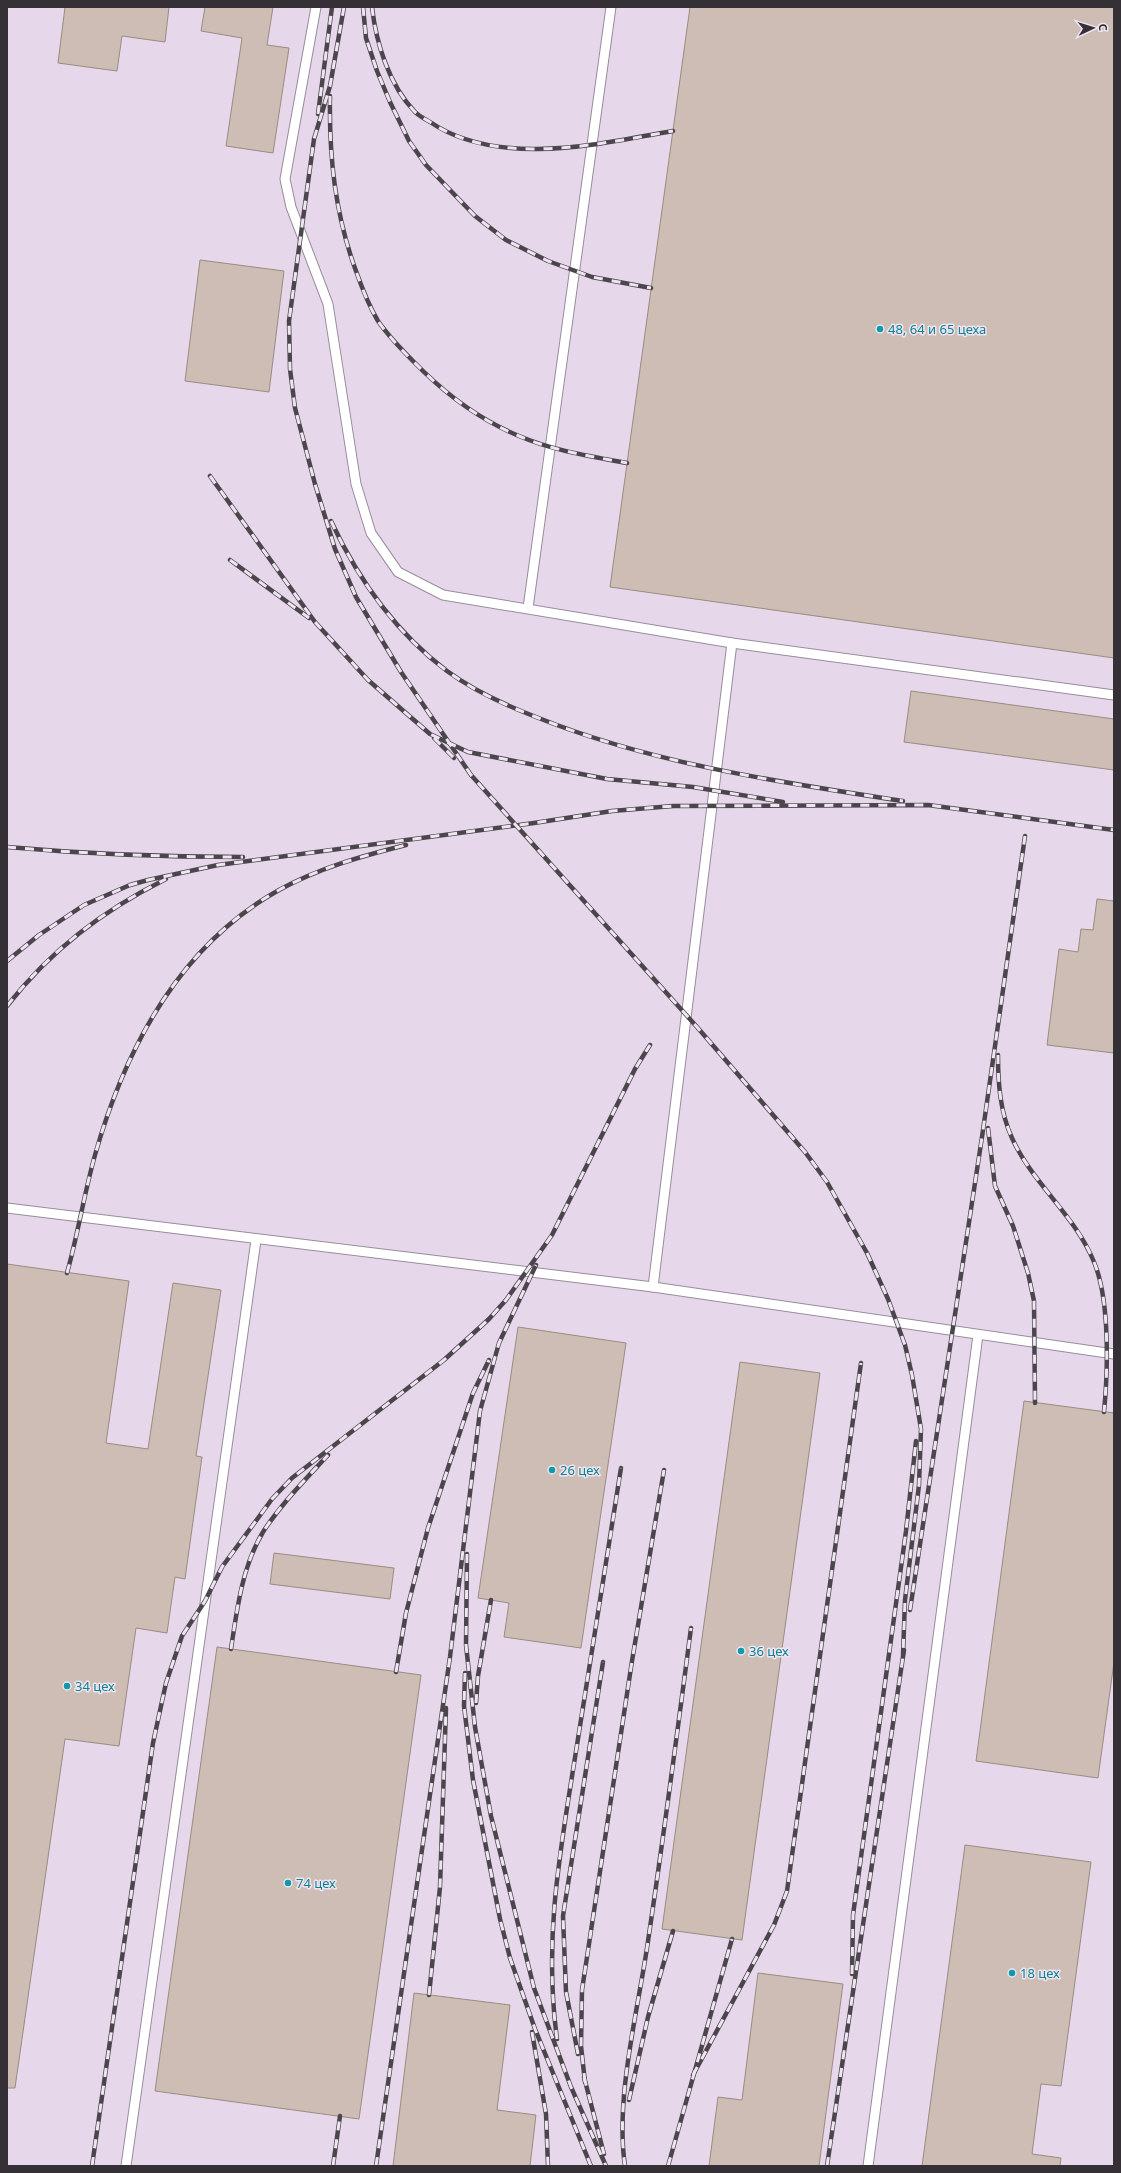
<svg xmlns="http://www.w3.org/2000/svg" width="1121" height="2173" viewBox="0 0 1121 2173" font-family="'Noto Sans',sans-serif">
  <rect width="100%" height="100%" fill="#efe4f2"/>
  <!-- built -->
  <rect fill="#e7d7eb" x="7" y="7" width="1107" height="2159"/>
  <!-- building -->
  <g fill="#cdbdb4" stroke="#9a8b82">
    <polygon points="65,7 169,7 165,42 122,36 117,71 58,63"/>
    <polygon points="205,7 273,7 267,45 289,48 273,153 226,146 242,38 201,31"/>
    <polygon points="690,7 1114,7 1114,658 610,587"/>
    <polygon points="200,260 284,271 269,392 185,381"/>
    <polygon points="911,691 1114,719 1114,770 904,742"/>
    <polygon points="1097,899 1114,901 1114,1053 1047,1045 1059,949 1078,952 1081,929 1093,930"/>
    <polygon points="7,1264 129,1281 106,1443 148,1449 173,1283 221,1290 196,1456 202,1457 185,1579 175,1577 167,1633 136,1628 119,1746 65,1739 15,2088 7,2088"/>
    <polygon points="518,1327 626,1343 581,1648 504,1637 509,1603 478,1598"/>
    <polygon points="740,1362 820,1373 742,1940 662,1929"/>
    <polygon points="1024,1401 1114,1413 1114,1662 1098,1778 976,1761"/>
    <polygon points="274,1553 394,1568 390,1599 270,1584"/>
    <polygon points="217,1647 421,1675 359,2119 155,2091"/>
    <polygon points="965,1845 1091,1862 1061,2086 1041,2084 1032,2154 1061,2158 1060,2166 922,2166"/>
    <polygon points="758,1973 843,1984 819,2166 709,2166 718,2097 742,2100"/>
    <polygon points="414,1993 510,2005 497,2110 536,2115 530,2166 393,2166"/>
  </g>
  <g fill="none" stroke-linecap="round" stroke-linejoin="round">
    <!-- service casing -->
    <g stroke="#978d9a" stroke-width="11">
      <g id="service">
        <polyline points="316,7 285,179 291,207 328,304 356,484 371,533 398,572 443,595 732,643 1114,695"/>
        <polyline points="528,608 611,7"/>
        <polyline points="7,1208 653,1287 1114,1354"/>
        <polyline points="653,1287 732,643"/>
        <polyline points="126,2166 256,1240"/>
        <polyline points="868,2166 978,1335"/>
      </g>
    </g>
    <!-- service -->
    <use href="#service" stroke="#fff" stroke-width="9"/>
    <!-- rail casing -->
    <g stroke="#4b464c" stroke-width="4.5">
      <g id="rail">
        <polyline points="344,7 330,86 314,139 289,321 290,369 295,408 315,484 335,549 356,597 401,672 471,775 697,1027 805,1152 827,1182 867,1253 888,1299 905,1345 912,1375 921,1429 919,1485 905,1600 903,1655"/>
        <polyline points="363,7 366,38 377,71 390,102 409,141 426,165 475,216 506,240 548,261 592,277 651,288"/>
        <path d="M 372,7 C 376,43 389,85 415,112 C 419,116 425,119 430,122 C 498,168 598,144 673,131"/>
        <path d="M 330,96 C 329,157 335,214 356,271 C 362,288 369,306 378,321 C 391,340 408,356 424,372 C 452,399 483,421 519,436 C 554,451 590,456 627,463"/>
        <polyline points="318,114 332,7"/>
        <polyline points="210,476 315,622 368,680 430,734 468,752 607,779 693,787 783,802"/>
        <path d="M 331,521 C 358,579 395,632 447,671 C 474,691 505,705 536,717 C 653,764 779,782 903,801"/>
        <polyline points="230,560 309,618"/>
        <polyline points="434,738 454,758"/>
        <path d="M 7,847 C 86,854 164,857 243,857"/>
        <polyline points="7,961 39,935 84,905 130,885 148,880 218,865 534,823 612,811 673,806 928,805 1114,830"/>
        <path d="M 7,1006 C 51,950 102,911 166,879"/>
        <path d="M 998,1055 C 998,1083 1000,1112 1012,1138 C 1032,1183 1075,1215 1094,1262 C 1110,1300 1108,1370 1104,1412"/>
        <polyline points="988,1128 995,1186 1013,1226 1028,1273 1034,1301 1035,1403"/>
        <path d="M 67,1273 C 78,1234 84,1194 95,1155 C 125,1049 179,946 279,890 C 319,868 362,856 406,845"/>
        <polyline points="467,1554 466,1645 475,1727 491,1816 534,1988 571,2087 606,2166"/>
        <polyline points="910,1610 982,1137 1025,836"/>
        <path d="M 231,1649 C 237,1609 242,1567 263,1532 C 281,1504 305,1480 328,1455"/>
        <polyline points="396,1672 406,1613 428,1528 473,1393 489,1360"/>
        <polyline points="465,1673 464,1706 473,1780 500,1919 510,1958 535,2029 591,2166"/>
        <polyline points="476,1703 478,1676 491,1600"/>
        <polyline points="852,1974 853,1915 906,1531 916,1441"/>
        <polyline points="429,1995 440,1887 446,1708"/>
        <polyline points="532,2032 546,2114 548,2166"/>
        <path d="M 557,2039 C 543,1936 561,1847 577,1745 C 591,1653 607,1560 621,1468"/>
        <polyline points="578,2054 566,1992 563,1916 603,1662"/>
        <polyline points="693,2075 774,1925 787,1891 861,1363"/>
        <polyline points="584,2077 604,2154"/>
        <polyline points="585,2082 581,2046 582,1990 632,1661 664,1470"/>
        <polyline points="629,2100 648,2017 673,1931"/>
        <polyline points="92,2166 153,1743 166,1683 182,1636 205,1601 222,1567 272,1499 292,1478 444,1360 489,1319 506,1300 552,1235 635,1069 650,1045"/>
        <polyline points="333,2166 340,2116"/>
        <polyline points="376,2166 450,1657 480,1411 499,1343 536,1265"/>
        <path d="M 625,2166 C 615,2100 637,2014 647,1948 C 663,1841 677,1735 691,1628"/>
        <polyline points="668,2166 732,1939"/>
        <polyline points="827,2166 904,1650"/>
      </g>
    </g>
    <!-- rail -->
    <use href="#rail" stroke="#efe4f2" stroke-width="3" stroke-dasharray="9" stroke-linecap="butt"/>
  </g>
  <!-- markers -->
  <g fill="#0f9aa8" stroke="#efe4f2" stroke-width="1.5">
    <circle cx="880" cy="329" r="4"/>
    <circle cx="552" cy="1470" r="4"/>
    <circle cx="741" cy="1651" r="4"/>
    <circle cx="67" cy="1686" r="4"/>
    <circle cx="288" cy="1883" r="4"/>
    <circle cx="1012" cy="1973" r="4"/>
  </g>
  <g text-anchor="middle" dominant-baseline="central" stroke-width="3" stroke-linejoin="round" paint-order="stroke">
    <!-- culture labels -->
    <g font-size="13" fill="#0d838f" stroke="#efe4f2" text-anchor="start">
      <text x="888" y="329">48, 64 и 65 цеха</text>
      <text x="560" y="1470">26 цех</text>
      <text x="749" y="1651">36 цех</text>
      <text x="75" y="1686">34 цех</text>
      <text x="296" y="1883">74 цех</text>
      <text x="1020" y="1973">18 цех</text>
    </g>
  </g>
  <!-- border -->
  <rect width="1121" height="2173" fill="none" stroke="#343035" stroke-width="16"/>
  <!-- north arrow -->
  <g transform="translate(1093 28) rotate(86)" stroke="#efe4f2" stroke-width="3" paint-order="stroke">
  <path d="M0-3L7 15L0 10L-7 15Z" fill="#343035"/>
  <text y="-6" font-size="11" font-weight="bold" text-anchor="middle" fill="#343035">С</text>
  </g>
</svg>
